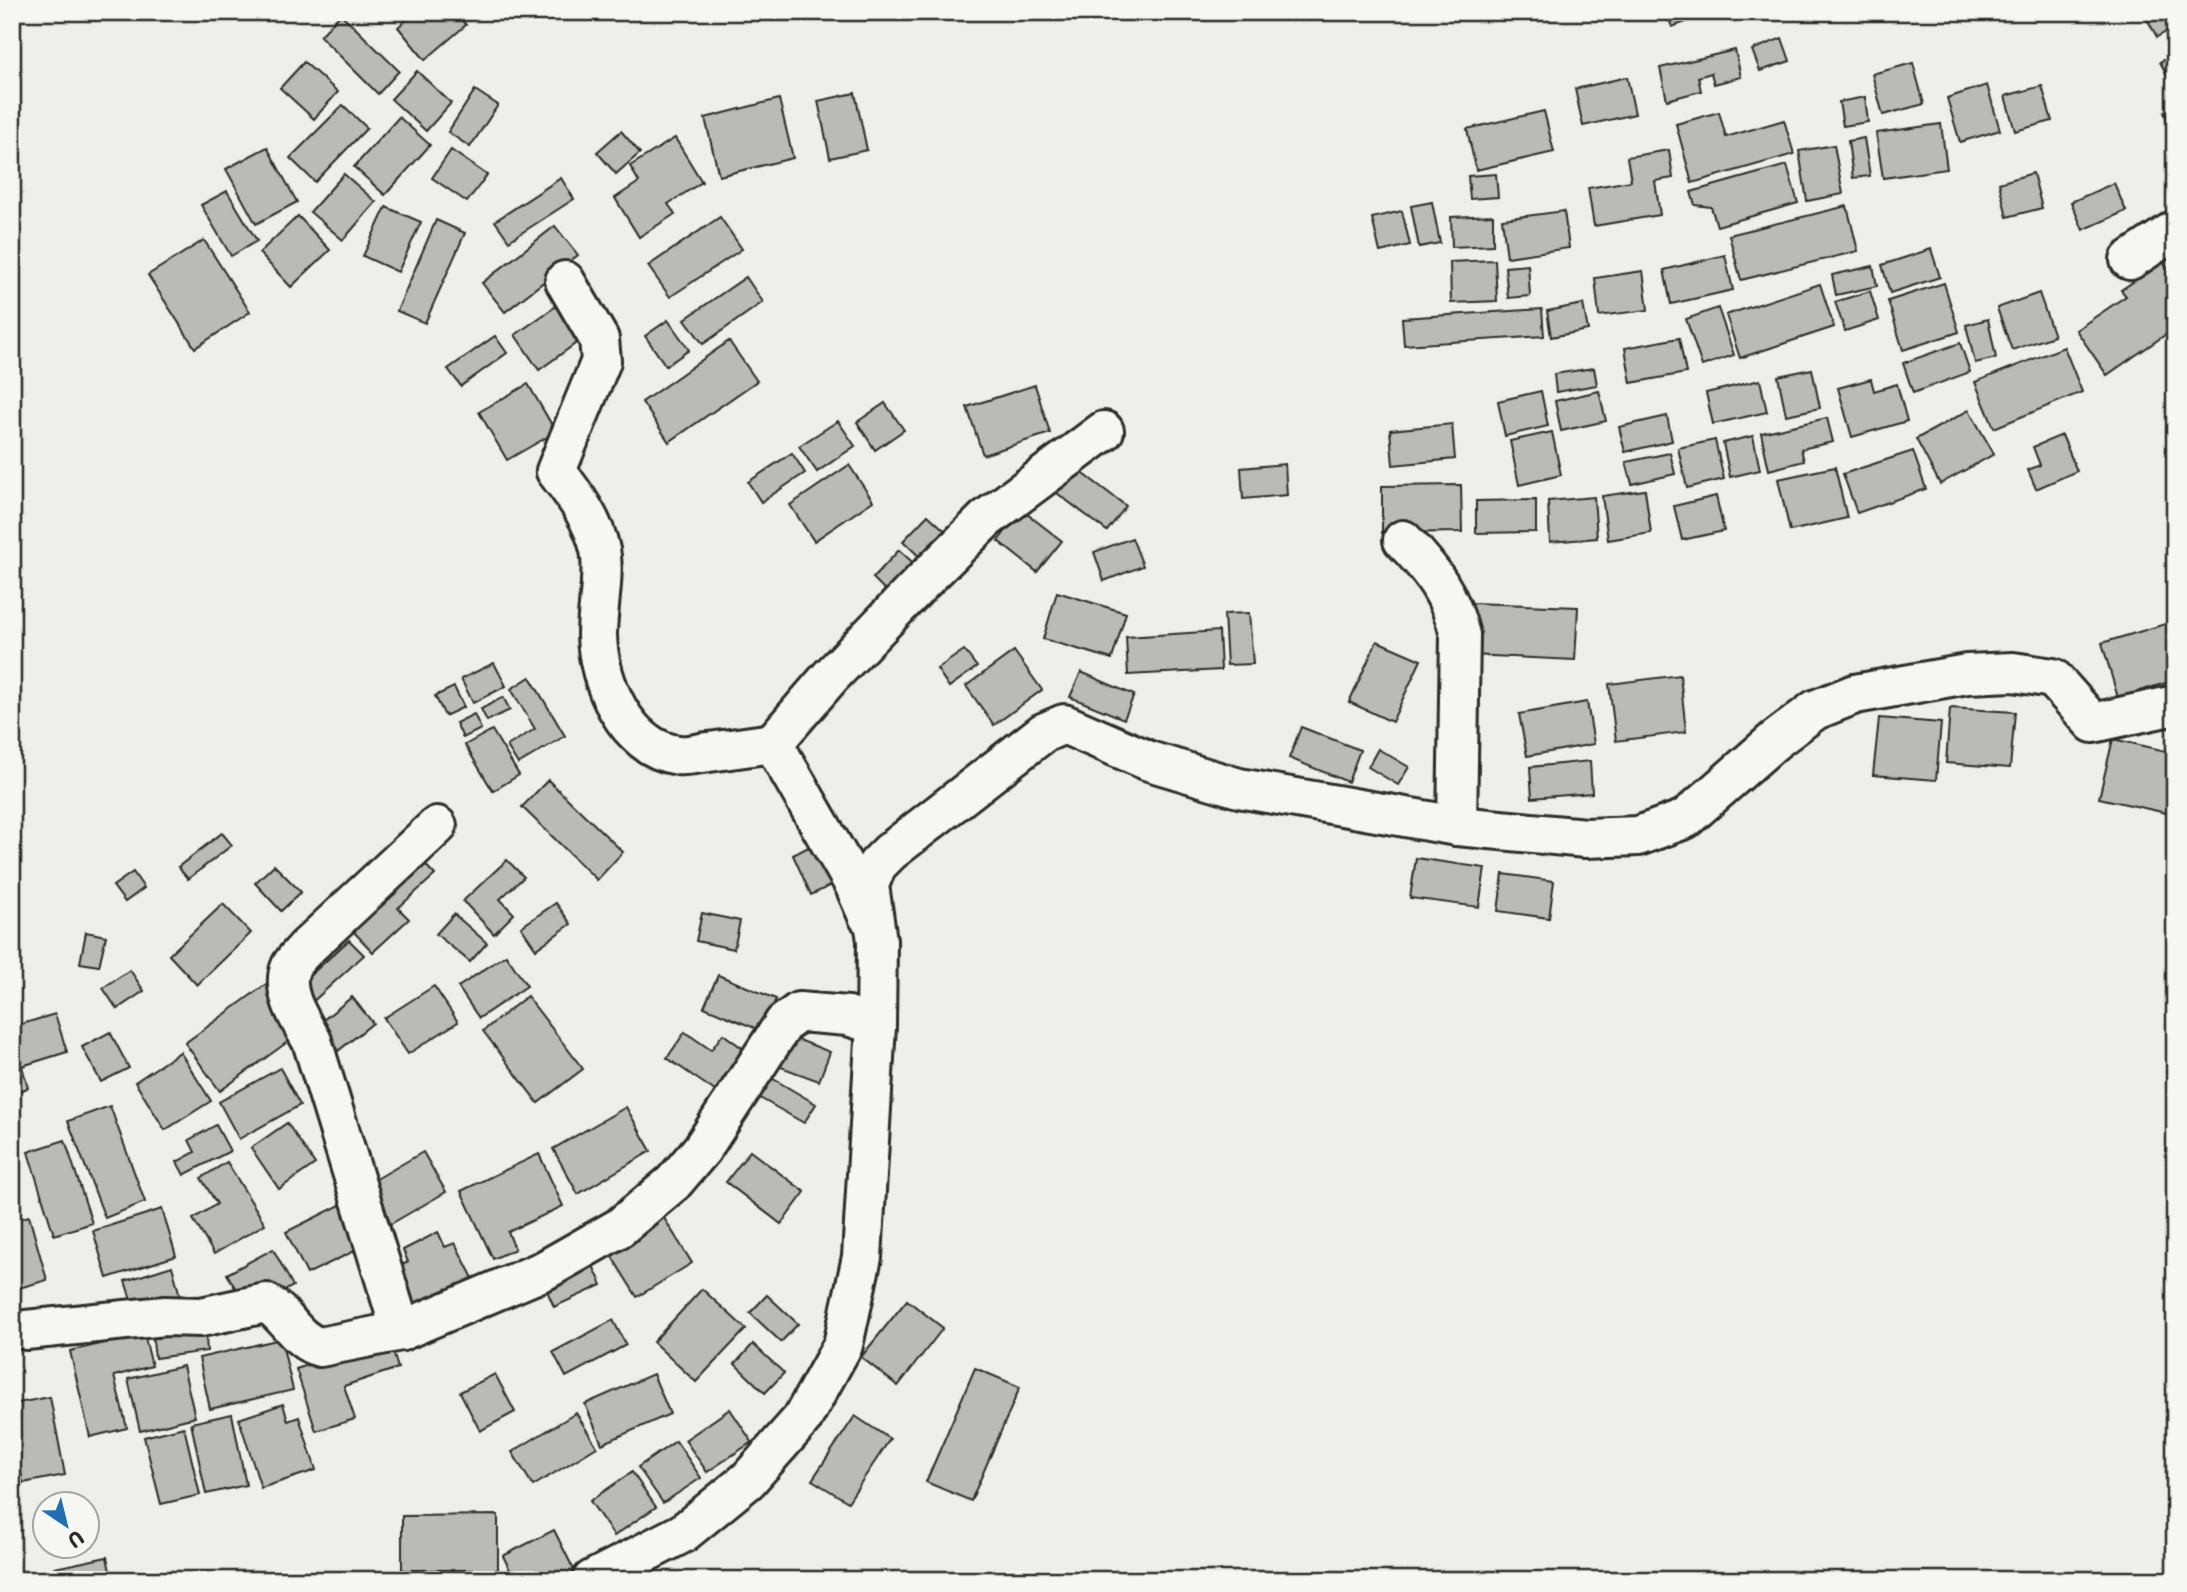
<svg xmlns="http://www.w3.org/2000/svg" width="2187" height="1592" viewBox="0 0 2187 1592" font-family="'Playpen Sans',sans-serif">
  <rect width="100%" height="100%" fill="#eeeeea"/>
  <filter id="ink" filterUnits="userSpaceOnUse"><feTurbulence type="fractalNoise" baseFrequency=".0143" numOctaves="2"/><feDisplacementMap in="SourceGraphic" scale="14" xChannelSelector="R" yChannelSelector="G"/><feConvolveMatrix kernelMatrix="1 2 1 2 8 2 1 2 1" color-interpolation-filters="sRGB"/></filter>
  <g filter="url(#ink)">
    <!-- building -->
    <g fill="#babab7" stroke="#2b2b2b" stroke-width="2">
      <polygon points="415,12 455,12 466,25 425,60 398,27"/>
      <polygon points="1666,12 1708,12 1708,14 1672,27"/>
      <polygon points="2143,12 2175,12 2175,27 2157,37"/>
      <polygon points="341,14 399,71 378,94 320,36"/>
      <polygon points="1782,38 1790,61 1760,71 1752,50"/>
      <polygon points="1735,50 1741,77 1714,84 1711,73 1698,77 1701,91 1667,100 1660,68"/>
      <polygon points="2175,54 2175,90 2160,62"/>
      <polygon points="304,62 338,92 314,119 280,88"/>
      <polygon points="1913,63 1924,104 1883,115 1872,74"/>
      <polygon points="417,71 451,103 426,131 391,99"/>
      <polygon points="1627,77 1635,114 1583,126 1575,89"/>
      <polygon points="1987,85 2000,130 1960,142 1947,98"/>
      <polygon points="2042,86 2052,121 2015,131 2005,96"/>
      <polygon points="475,90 498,105 470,147 448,132"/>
      <polygon points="855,93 867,150 830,158 818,101"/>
      <polygon points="1865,97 1868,122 1843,126 1839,102"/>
      <polygon points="779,99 793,158 719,176 705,118"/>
      <polygon points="343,105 367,128 315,182 290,158"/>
      <polygon points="2175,108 2175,138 2164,112"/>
      <polygon points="1544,111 1554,152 1476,170 1467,129"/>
      <polygon points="1719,112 1726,137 1784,120 1794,154 1692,183 1676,124"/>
      <polygon points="399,117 430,145 385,195 354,167"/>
      <polygon points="1941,124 1947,169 1883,178 1876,133"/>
      <polygon points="621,131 640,153 616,174 597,152"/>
      <polygon points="675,138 702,182 668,204 675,214 639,237 615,198 639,182 630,166"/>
      <polygon points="1864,138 1870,176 1853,178 1848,141"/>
      <polygon points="1834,145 1843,194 1807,201 1799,151"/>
      <polygon points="267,147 297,202 256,224 226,169"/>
      <polygon points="451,150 487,175 467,202 432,178"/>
      <polygon points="1669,150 1673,178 1655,181 1660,215 1594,226 1588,188 1631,181 1627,157"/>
      <polygon points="1787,165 1798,203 1717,226 1711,207 1695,205 1691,192"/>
      <polygon points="2033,173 2042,208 2007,217 1999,183"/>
      <polygon points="344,174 376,202 343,240 310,212"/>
      <polygon points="1496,174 1498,197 1470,199 1468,176"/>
      <polygon points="561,178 574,199 509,241 495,221"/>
      <polygon points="2114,183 2126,211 2083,230 2071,202"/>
      <polygon points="227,191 257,241 231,256 201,205"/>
      <polygon points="1432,202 1440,243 1419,247 1411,206"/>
      <polygon points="1847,206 1858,251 1741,280 1729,235"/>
      <polygon points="386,207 421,222 398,272 363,256"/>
      <polygon points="1402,211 1410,245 1380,252 1372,218"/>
      <polygon points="1564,211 1569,248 1507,257 1502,219"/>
      <polygon points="1493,215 1493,245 1452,247 1451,217"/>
      <polygon points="298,216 330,250 291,287 259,253"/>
      <polygon points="720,217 742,249 670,297 648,266"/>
      <polygon points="436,220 465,233 425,323 397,311"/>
      <polygon points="555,226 578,255 505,312 482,283"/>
      <polygon points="204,240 250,312 195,348 148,275"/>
      <polygon points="1931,249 1940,277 1890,293 1882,265"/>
      <polygon points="1725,255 1733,290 1671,304 1664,270"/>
      <polygon points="1495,260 1497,301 1451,303 1450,262"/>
      <polygon points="2163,262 2175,279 2175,328 2107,375 2076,330 2126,296 2121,290"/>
      <polygon points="1528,265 1530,296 1508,298 1505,267"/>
      <polygon points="1873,266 1877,286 1836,295 1832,275"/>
      <polygon points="1643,271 1648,310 1599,316 1595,278"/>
      <polygon points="746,277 763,302 703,344 685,319"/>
      <polygon points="1944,283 1959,332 1903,350 1888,301"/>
      <polygon points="1820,284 1834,327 1740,358 1726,315"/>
      <polygon points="1870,291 1879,320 1845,331 1835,302"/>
      <polygon points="2039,293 2054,336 2012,350 1997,308"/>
      <polygon points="562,302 586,336 539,370 515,335"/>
      <polygon points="1583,304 1588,330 1551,337 1547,311"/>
      <polygon points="1718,308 1734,355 1702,366 1686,319"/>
      <polygon points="1542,309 1544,336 1404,345 1402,318"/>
      <polygon points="1988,319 1996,358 1975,363 1966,325"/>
      <polygon points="668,320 689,350 666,366 645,336"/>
      <polygon points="495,336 507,353 461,386 448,369"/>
      <polygon points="1679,338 1686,373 1631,383 1625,348"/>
      <polygon points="729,341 757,381 669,442 642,402"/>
      <polygon points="1960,343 1970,372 1913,393 1903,363"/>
      <polygon points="2064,347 2082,392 1994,428 1975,382"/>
      <polygon points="1594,368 1597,385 1556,392 1554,374"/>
      <polygon points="1812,369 1820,408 1786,415 1778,376"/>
      <polygon points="1871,379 1874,391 1897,384 1907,421 1852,437 1838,388"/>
      <polygon points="1760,380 1767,412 1713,424 1706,393"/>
      <polygon points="528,384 556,432 507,460 479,412"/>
      <polygon points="1035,385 1050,433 983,455 967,407"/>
      <polygon points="1541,391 1548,426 1505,436 1498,401"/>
      <polygon points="1599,391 1606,421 1561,431 1555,401"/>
      <polygon points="885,403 904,430 875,450 857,422"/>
      <polygon points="1969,410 1994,454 1940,484 1916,439"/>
      <polygon points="1667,416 1672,441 1625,452 1619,427"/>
      <polygon points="1827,418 1833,442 1801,449 1804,461 1769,470 1761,433"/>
      <polygon points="838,421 855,446 817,472 799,446"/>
      <polygon points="1452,424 1455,459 1393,465 1390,430"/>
      <polygon points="1552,432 1561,475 1519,485 1510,441"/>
      <polygon points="2062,435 2077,471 2036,489 2028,470 2040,465 2033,447"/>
      <polygon points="1753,436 1760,470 1730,477 1723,443"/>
      <polygon points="1715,440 1724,479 1687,488 1678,448"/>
      <polygon points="1913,451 1926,489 1857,513 1843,474"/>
      <polygon points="792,453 805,473 761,502 748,482"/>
      <polygon points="1670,453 1675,474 1632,484 1626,462"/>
      <polygon points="1285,464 1287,495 1243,499 1241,468"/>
      <polygon points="849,465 873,501 814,541 790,505"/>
      <polygon points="1072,465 1126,506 1107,531 1053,490"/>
      <polygon points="1835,467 1847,518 1790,531 1778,479"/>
      <polygon points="1461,485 1462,532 1382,533 1382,486"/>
      <polygon points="1645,490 1651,533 1608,540 1602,496"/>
      <polygon points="1716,496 1724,531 1682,540 1674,506"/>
      <polygon points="1594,497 1597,538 1550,542 1548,501"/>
      <polygon points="1536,500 1536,532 1476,533 1476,501"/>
      <polygon points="1022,510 1062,541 1037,572 998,541"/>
      <polygon points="928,515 953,538 928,565 903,541"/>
      <polygon points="1132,538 1143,566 1104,581 1094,552"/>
      <polygon points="899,550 920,569 893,598 873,578"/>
      <polygon points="1057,592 1126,613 1112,659 1043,639"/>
      <polygon points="1472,603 1578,607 1575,660 1470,655"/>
      <polygon points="1249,613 1253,664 1227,665 1224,614"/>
      <polygon points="2175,621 2175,680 2118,698 2102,643"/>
      <polygon points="1219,631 1221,670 1128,675 1126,637"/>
      <polygon points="1377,641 1421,660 1392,722 1349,702"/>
      <polygon points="964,650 977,667 949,687 937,669"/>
      <polygon points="1014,651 1042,690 994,725 966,686"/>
      <polygon points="494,663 506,686 473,703 461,679"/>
      <polygon points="1081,672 1134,695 1124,719 1070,697"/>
      <polygon points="1680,675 1686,732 1616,741 1609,684"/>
      <polygon points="530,677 565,736 518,764 507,746 535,729 511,689"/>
      <polygon points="454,687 464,707 445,716 435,696"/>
      <polygon points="503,697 510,710 487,721 481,709"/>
      <polygon points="1587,702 1594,744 1527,756 1519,714"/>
      <polygon points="1950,708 2015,712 2010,768 1946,763"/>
      <polygon points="474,714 481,729 463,738 456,723"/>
      <polygon points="1879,718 1941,723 1936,780 1873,775"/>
      <polygon points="1301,727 1360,750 1348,782 1289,758"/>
      <polygon points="492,730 519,775 493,791 465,745"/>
      <polygon points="2113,739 2175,753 2175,797 2171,814 2099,798"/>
      <polygon points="1378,749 1409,767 1398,785 1368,767"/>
      <polygon points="1590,761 1592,793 1532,798 1530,767"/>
      <polygon points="548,780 623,852 597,880 522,807"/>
      <polygon points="222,833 232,845 188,879 178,867"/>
      <polygon points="818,842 838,882 811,895 793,855"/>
      <polygon points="1416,858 1485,868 1479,907 1410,898"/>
      <polygon points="507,860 524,877 500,899 514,914 494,934 463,901"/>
      <polygon points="422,861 435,875 398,908 409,919 373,952 350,928"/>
      <polygon points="274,865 301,892 281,911 255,883"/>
      <polygon points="133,872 144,888 125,902 113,886"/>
      <polygon points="1503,874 1554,881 1549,918 1498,911"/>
      <polygon points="556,903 571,924 536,949 521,927"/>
      <polygon points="223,904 251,933 197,985 169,955"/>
      <polygon points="702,913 740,921 734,949 696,941"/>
      <polygon points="454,914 487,943 470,962 436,934"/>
      <polygon points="86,932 106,936 99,966 80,963"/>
      <polygon points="349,940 364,955 308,1006 294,990"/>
      <polygon points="506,955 527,986 479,1018 458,987"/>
      <polygon points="130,970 144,991 117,1009 103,988"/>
      <polygon points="718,975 776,999 762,1031 704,1007"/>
      <polygon points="269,982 304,1030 220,1091 185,1043"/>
      <polygon points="434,986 458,1022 408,1054 384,1018"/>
      <polygon points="527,996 583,1069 538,1103 483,1031"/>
      <polygon points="352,997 373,1023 338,1051 317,1025"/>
      <polygon points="55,1014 67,1052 22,1066 28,1088 12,1093 12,1027"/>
      <polygon points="110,1032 129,1068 101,1082 82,1047"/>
      <polygon points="685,1032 711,1050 723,1034 745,1050 715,1091 667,1058"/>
      <polygon points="789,1036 830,1052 819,1081 778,1066"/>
      <polygon points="180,1052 211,1101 165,1130 135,1082"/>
      <polygon points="280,1068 300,1105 239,1139 219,1102"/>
      <polygon points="770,1077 816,1104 804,1123 758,1097"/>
      <polygon points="110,1106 145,1202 105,1218 68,1121"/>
      <polygon points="626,1107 651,1151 578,1194 553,1149"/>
      <polygon points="287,1123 315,1164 279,1189 251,1148"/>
      <polygon points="216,1125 230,1151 184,1175 177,1162 195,1152 189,1140"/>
      <polygon points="65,1140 92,1223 54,1235 28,1152"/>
      <polygon points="750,1151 805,1192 781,1224 726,1182"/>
      <polygon points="423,1152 446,1192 389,1225 366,1185"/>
      <polygon points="539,1154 563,1206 508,1232 515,1249 493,1259 461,1191"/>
      <polygon points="227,1162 265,1224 214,1254 193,1219 217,1204 201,1178"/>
      <polygon points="348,1201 369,1244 307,1274 286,1232"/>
      <polygon points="162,1209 176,1256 107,1278 93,1231"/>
      <polygon points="29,1216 47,1280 12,1290 12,1221"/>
      <polygon points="664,1218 692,1263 637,1297 609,1252"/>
      <polygon points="438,1232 445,1247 455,1243 477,1286 415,1318 390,1271 408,1262 403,1250"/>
      <polygon points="273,1249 293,1286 277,1295 270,1282 241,1298 227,1274"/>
      <polygon points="589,1257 602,1285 554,1307 542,1279"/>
      <polygon points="172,1266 180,1296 134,1309 125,1281"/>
      <polygon points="702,1289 746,1329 696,1382 653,1342"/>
      <polygon points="767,1295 798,1324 781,1342 750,1313"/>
      <polygon points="907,1300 943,1328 898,1386 861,1357"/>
      <polygon points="613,1320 626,1345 566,1377 553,1352"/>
      <polygon points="205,1327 207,1351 155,1358 152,1333"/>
      <polygon points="144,1334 152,1366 114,1376 127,1428 90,1437 70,1351"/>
      <polygon points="281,1339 293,1390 210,1409 199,1358"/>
      <polygon points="389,1339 398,1368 344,1386 355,1419 316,1431 296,1369"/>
      <polygon points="753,1344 784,1373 765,1393 735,1364"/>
      <polygon points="183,1366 195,1417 140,1431 128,1379"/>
      <polygon points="975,1368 1020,1387 971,1501 926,1482"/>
      <polygon points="495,1374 515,1412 480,1431 460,1392"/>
      <polygon points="653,1374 670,1414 602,1444 585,1404"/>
      <polygon points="50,1397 65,1475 23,1483 12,1424 12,1404"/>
      <polygon points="283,1404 288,1421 299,1417 316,1470 261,1488 239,1419"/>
      <polygon points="730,1409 752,1442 707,1472 685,1440"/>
      <polygon points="576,1413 597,1447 533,1486 512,1452"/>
      <polygon points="232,1414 246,1485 206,1494 191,1423"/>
      <polygon points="855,1416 890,1439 848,1502 812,1480"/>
      <polygon points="184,1427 200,1495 161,1504 144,1437"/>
      <polygon points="676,1441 701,1478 663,1503 638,1467"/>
      <polygon points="632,1472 656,1507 614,1536 590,1501"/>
      <polygon points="498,1515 498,1570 402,1570 402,1516"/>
      <polygon points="554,1530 575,1572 559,1580 515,1580 503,1556"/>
      <polygon points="107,1557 112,1580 12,1580 12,1577"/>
    </g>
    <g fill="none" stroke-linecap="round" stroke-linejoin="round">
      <!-- minor casing -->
      <g stroke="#2b2b2b" stroke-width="44">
        <g id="minor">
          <polyline points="2130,260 2175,230"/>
          <path d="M 565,281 L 599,339 L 601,361 L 556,471 C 574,494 594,521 600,550 C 605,575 597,609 597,635 C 598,682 626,748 678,755 C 688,756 699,753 709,752 C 731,749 752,746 773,743 L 854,884 L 868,916"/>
          <path d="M 1403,540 C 1432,570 1450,594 1460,635 L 1457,826"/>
          <polyline points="773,743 830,677 923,581 986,519 1104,431"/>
          <path d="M 26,1330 L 165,1316 L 201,1317 L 266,1303 C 287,1314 295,1341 320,1347 L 401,1331 L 545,1270 L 619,1228 L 673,1183 L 702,1149 L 784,1023 L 799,1012 L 848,1016 L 876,1025"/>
          <path d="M 401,1331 L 312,1041 C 300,1020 280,991 291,966 C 294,960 301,954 306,948 L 437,826"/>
          <polyline points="592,1580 683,1533 748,1480 802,1419 843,1345 862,1257 876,1025 877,941 869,885 877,865 890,852 1043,733 1064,724 1149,761 1239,788 1457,826 1586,838 1638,836 1685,819 1774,741 1815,710 1855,694 1967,674 2013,672 2053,678 2093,723 2175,705"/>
        </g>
      </g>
      <!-- minor -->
      <use href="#minor" stroke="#f6f6f2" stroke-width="38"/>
    </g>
  </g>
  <!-- margin -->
  <rect width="2187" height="1592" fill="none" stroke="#f6f6f2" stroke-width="42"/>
  <rect x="21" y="21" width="2145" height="1550" fill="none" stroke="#2b2b2b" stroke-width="2.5" filter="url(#ink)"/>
  <!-- north arrow -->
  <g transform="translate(66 1525) rotate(145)"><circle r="33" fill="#f6f6f2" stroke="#a5a5a2" stroke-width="2"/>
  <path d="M0-5L12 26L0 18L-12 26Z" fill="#1f6fb2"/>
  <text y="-10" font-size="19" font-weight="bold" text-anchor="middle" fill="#2b2b2b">U</text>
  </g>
</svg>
